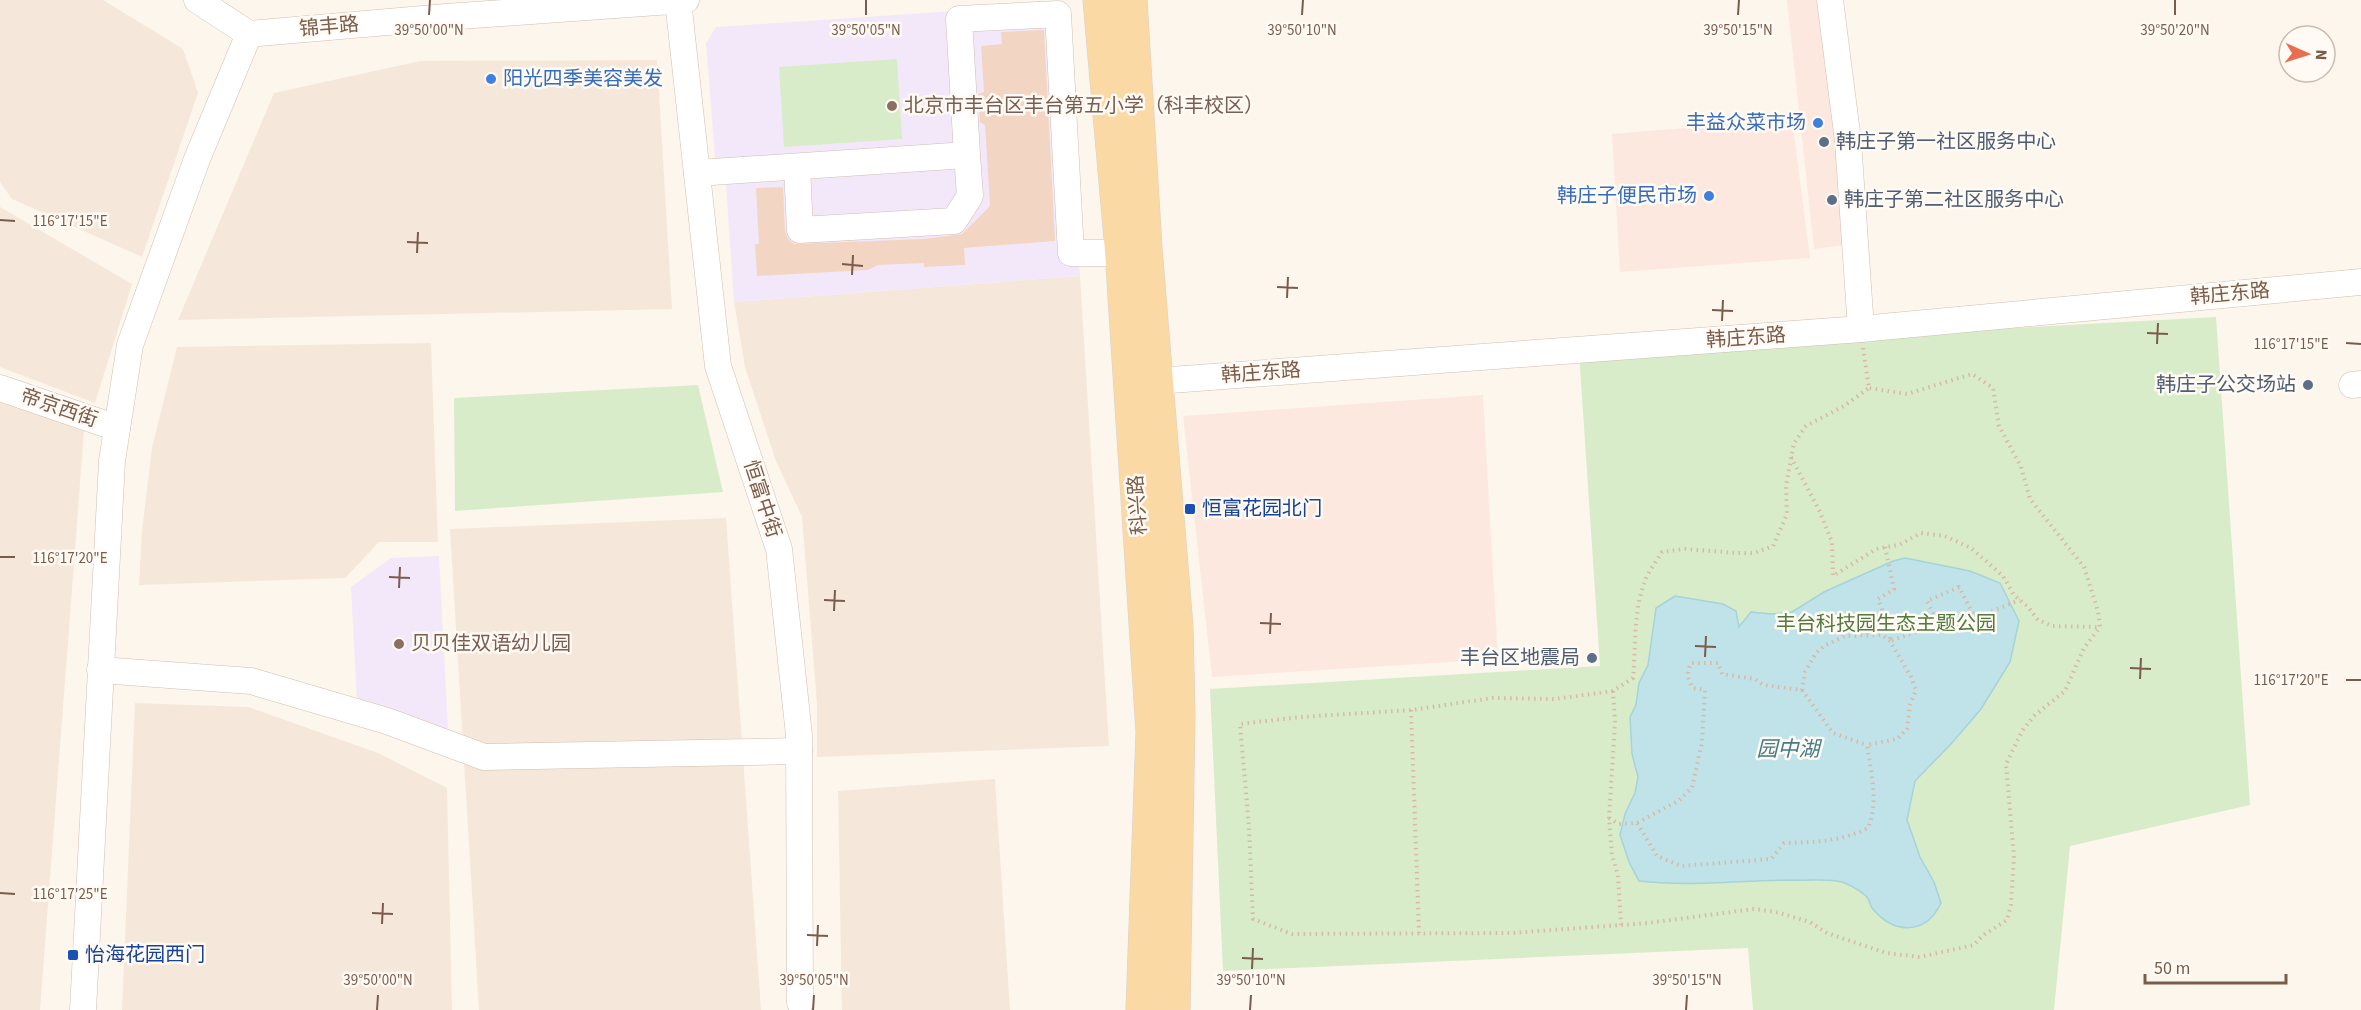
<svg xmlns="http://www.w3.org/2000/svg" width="2361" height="1010" viewBox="0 0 2361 1010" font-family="'Source Sans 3','Noto Sans SC',sans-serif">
  <rect width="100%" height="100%" fill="#fdf6ec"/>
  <!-- residential -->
  <g fill="#f5e8da">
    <polygon points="0,0 103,0 183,49 198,93 142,257 12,199 0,182"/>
    <polygon points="657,60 672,309 178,320 274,93 420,61"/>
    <polygon points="0,207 132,284 95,403 0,367"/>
    <polygon points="1080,276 1109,746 817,757 817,704 802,517 776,461 745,367 734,302"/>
    <polygon points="431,343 438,542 379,542 345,578 139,585 142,531 152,448 177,347"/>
    <polygon points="0,401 84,431 40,1010 0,1010"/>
    <polygon points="726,518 761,1010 479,1010 450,529"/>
    <polygon points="135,703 248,707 378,753 447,788 452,1010 122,1010"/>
    <polygon points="995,779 1010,1010 842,1010 838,791"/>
  </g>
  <!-- commercial -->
  <g fill="#fde8e0">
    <polygon points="1787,0 1826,0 1844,245 1814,249"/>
    <polygon points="1792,119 1810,258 1620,272 1612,134"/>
    <polygon points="1483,395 1498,659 1212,677 1183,416"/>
  </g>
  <!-- education -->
  <g fill="#f3e8fa">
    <polygon points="1059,4 1080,276 734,302 725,170 716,170 706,43 716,27"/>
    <polygon points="439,556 448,730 357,701 351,587 391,558"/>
  </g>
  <!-- green -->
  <g fill="#d8ecc9">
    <polygon points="897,59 902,139 784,147 779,67"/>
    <polygon points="2216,317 2250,805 2070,846 2054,1010 1753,1010 1748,948 1223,971 1210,689 1600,666 1579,352"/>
    <polygon points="698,385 723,492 455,511 454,398"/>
  </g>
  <!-- water -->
  <path fill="#bfe3e8" stroke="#a5d3da" stroke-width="1.5" d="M 1905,558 L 1970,571 L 2000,583 L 2019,621 L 2010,662 L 1981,709 L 1951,744 L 1915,781 L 1907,820 L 1920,857 L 1934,882 L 1941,903 C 1926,935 1894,935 1872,908 C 1870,904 1869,899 1866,896 C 1861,891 1848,884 1842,882 C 1828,878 1810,881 1796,880 C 1743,880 1691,887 1639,881 L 1629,862 L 1620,835 L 1625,814 L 1635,793 L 1638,777 L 1632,754 L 1630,717 L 1636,705 L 1639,683 L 1648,665 L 1656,608 L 1675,596 L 1723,604 L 1736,611 L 1739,627 L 1751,612 L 1771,614 L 1792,612 L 1824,592 L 1893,561 Z"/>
  <!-- building -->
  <polygon fill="#f3d5c3" points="1044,30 1055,241 964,248 965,265 924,267 924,263 878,265 868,270 757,276 755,244 759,244 756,188 783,187 785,231 788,239 794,244 924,239 962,234 990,206 985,125 980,122 978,94 984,92 981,46 1002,44 1001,32"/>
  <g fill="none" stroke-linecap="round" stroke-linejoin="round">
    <!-- minor casing -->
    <g stroke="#d1beb0" stroke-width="27">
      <g id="minor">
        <polyline points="197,0 249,34 446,17 686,0"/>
        <polyline points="678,0 718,366 779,549 799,735 800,1003"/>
        <polyline points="1830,0 1848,141 1861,329"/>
        <polyline points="797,167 800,230 954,221 970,196 967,155"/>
        <polyline points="697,173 967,155 959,19 1058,14 1071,253 1121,253"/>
        <polyline points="1139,384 1157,381 1861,329 2361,282"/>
        <polyline points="2352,385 2361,384"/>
        <polyline points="0,388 117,428"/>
        <polyline points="100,670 251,681 387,721 484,757 799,751"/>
        <polyline points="83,1010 112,461 130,345 197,159 249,34"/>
      </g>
    </g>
    <!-- major casing -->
    <g stroke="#dad1cd" stroke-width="33">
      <g id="major">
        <polyline points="1099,0 1121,250 1152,732 1142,1010"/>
        <polyline points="1131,0 1146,248 1177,627 1179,715 1174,1010"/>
      </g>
    </g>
    <!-- path -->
    <g stroke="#d9b8a5" stroke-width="4" stroke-dasharray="1.5 4.5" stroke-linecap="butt">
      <path d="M 1863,348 L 1869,388 L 1844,406 L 1806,426 L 1794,443 L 1786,486 L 1787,514 L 1773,546 L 1755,553 L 1737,553 L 1685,549 L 1662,552 C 1656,562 1647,573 1644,584 C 1633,614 1636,647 1633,678 L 1613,691 L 1555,699 L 1493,698 L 1411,710 L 1301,717 L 1240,724 L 1249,827 L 1253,919 L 1292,934 L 1512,933 L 1648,923 L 1754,909 L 1776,912 L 1810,922 L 1827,933 L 1886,953 L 1920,957 L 1974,945 L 1982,936 L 2007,920 L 2011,905 L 2014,856 L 2006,764 L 2022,731 L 2035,715 L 2065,691 L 2084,648 L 2100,627 L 2098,611 L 2084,567 L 2030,499 L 2021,467 L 1999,426 L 1993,388 L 1972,374 L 1907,394 L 1869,388"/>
      <polyline points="1791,457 1820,512 1832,542 1833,576 1876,549 1899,545 1921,533 1945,536 1971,548 2003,576 2014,595 2028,607 2038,620 2052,626 2099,627"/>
      <polyline points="1885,547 1894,589 1878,599 1890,630 1890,641 1938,624 1927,601 1959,587 1975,618 2020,600"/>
      <polyline points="1802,690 1833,733 1867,745"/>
      <polyline points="1613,691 1615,722 1609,818 1612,855 1618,875 1621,925"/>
      <polyline points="1411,710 1419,933"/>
      <path d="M 1609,818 L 1619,824 L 1637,823 L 1657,856 L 1681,866 L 1771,859 L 1784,843 C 1814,842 1840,842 1868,828 C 1879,801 1871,773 1867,745 L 1897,739 L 1907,729 L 1910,705 L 1916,690 L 1911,677 L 1890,641 L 1882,635 L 1845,636 L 1824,646 L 1816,653 L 1805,672 L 1802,690 L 1763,685 L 1755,679 L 1722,674 L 1718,663 L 1691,663 C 1687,671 1687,679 1693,688 L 1705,690 L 1702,742 L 1692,788 L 1678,801 L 1637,823"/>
    </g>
    <!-- minor -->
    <use href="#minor" stroke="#fff" stroke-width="26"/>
    <!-- major -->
    <use href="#major" stroke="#fbd9a5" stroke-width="32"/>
  </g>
  <!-- ticks -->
  <path fill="none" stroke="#7a5c4d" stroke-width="2" d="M 429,15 L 430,0M 866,15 L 866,0M 1302,15 L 1303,0M 1738,15 L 1739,0M 2175,15 L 2175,0M 0,220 L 15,221M 407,242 L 428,243M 417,253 L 418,232M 842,264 L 863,266M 852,275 L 853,255M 1277,287 L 1298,288M 1287,298 L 1288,277M 1712,310 L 1733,311M 1722,321 L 1723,300M 2147,333 L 2168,334M 2346,343 L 2361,344M 2157,344 L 2158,323M 0,557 L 15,557M 389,577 L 410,578M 399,588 L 400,567M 824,600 L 845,601M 834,611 L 835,590M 1260,623 L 1281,624M 1270,634 L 1271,613M 1695,646 L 1716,647M 1705,657 L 1706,636M 2130,668 L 2151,669M 2140,679 L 2141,658M 2346,680 L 2361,680M 0,893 L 15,894M 372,913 L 393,914M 382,924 L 383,903M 807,935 L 828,936M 817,946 L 818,925M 1242,958 L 1263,959M 1252,969 L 1253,948M 377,1010 L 378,995M 813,1010 L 814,995M 1250,1010 L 1251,995M 1686,1010 L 1687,995"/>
  <!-- markers -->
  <g fill="#3f7fe0" stroke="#fffaf3" stroke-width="2">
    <circle cx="491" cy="79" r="6"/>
    <circle cx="1818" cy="123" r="6"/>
    <circle cx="1709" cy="196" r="6"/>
  </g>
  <g fill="#8d6e63" stroke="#fffaf3" stroke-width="2">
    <circle cx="892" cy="106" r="6"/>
    <circle cx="399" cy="644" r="6"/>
  </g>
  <g fill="#5c6f8a" stroke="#fffaf3" stroke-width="2">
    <circle cx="1824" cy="142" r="6"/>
    <circle cx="1832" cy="200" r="6"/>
    <circle cx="2308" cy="385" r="6"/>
    <circle cx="1592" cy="658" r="6"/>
  </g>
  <g fill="#1a4fb4" stroke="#fffaf3" stroke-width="2">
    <rect x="1184" y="503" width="12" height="12" rx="3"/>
    <rect x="67" y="949" width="12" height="12" rx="3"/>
  </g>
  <g text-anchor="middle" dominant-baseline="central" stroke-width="5" stroke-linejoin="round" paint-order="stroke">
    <!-- street labels -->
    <g font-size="20" fill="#7a5c4d" stroke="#fffaf3">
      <text transform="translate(329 27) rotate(-5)">锦丰路</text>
      <text transform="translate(2230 294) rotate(-5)">韩庄东路</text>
      <text transform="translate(1746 338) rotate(-4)">韩庄东路</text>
      <text transform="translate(1261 373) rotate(-4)">韩庄东路</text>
      <text transform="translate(59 408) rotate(19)">帝京西街</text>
      <text transform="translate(762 499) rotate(72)">恒富中街</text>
      <text transform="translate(1138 505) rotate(-94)">科兴路</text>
    </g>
    <!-- shop labels -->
    <g font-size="20" fill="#366cbe" stroke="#fffaf3" text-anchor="end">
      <text x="503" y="79" text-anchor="start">阳光四季美容美发</text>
      <text x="1806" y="123">丰益众菜市场</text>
      <text x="1697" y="196">韩庄子便民市场</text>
    </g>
    <!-- education labels -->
    <g font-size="20" fill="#785e54" stroke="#fffaf3" text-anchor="start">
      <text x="904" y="106">北京市丰台区丰台第五小学（科丰校区）</text>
      <text x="411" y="644">贝贝佳双语幼儿园</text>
    </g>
    <!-- service labels -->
    <g font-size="20" fill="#4e5e75" stroke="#fffaf3" text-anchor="start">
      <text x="1836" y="142">韩庄子第一社区服务中心</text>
      <text x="1844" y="200">韩庄子第二社区服务中心</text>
      <text x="2296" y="385" text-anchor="end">韩庄子公交场站</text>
      <text x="1580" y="658" text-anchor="end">丰台区地震局</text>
    </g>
    <!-- transit labels -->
    <g font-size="20" fill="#164399" stroke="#fffaf3" text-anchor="start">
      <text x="1202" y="509">恒富花园北门</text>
      <text x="85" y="955">怡海花园西门</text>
    </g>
    <!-- park labels -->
    <g font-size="20" fill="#537a41" stroke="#fffaf3">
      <text x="1886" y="624">丰台科技园生态主题公园</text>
    </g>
    <!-- water labels -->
    <g font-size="21" font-style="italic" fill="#437c86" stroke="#fffaf3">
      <text x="1788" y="749">园中湖</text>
    </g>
  </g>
  <g font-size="15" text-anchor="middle" fill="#7a5c4d" stroke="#fffaf3" stroke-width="5" stroke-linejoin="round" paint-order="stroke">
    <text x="429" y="35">39°50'00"N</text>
    <text x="866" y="35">39°50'05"N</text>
    <text x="1302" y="35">39°50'10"N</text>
    <text x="1738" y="35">39°50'15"N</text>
    <text x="2175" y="35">39°50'20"N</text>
    <text x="70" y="226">116°17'15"E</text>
    <text x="2291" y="349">116°17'15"E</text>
    <text x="70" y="563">116°17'20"E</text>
    <text x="2291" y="685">116°17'20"E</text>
    <text x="70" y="899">116°17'25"E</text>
    <text x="378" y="985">39°50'00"N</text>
    <text x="814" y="985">39°50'05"N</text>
    <text x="1251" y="985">39°50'10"N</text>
    <text x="1687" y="985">39°50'15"N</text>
  </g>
  <!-- north arrow -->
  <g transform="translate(2307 54) rotate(93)"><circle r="28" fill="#fffaf3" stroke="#cabbb1" stroke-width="1.5"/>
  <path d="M0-4.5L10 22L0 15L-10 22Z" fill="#e76f51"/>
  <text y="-9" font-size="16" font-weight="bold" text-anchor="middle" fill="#7a5c4d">N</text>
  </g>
  <!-- scale -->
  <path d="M2145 974v9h141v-9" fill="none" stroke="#7a5c4d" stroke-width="3"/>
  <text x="2154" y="974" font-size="18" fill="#7a5c4d" stroke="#fffaf3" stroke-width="4.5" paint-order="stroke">50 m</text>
</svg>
